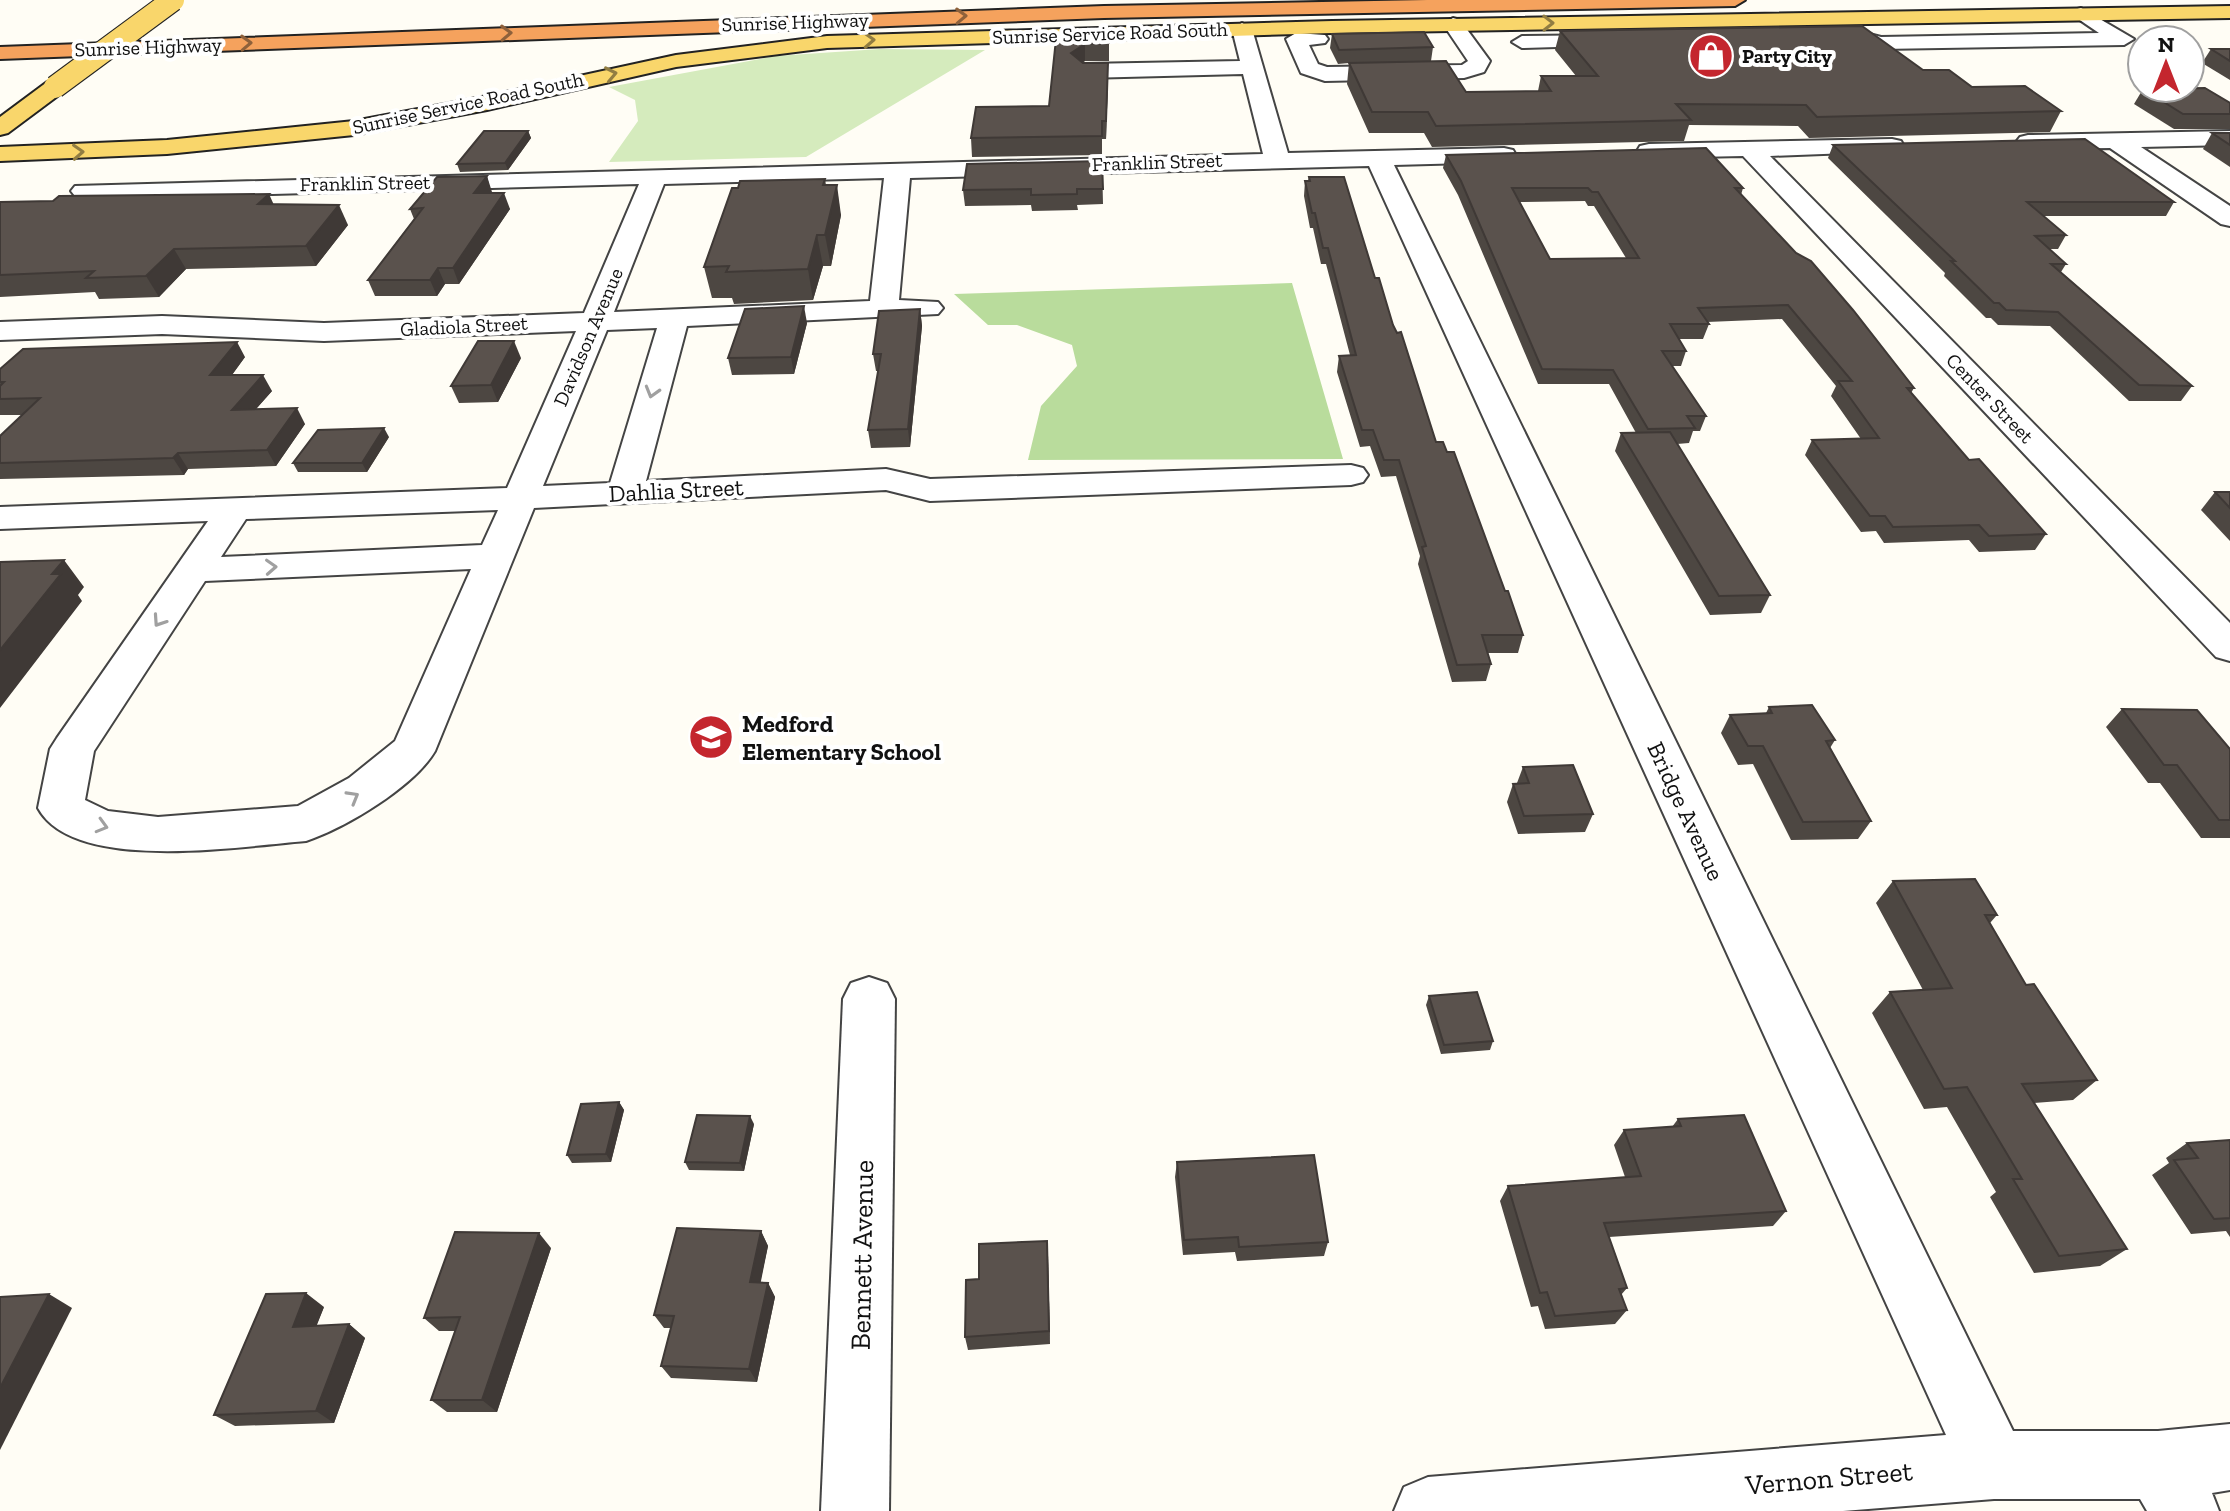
<svg xmlns="http://www.w3.org/2000/svg" width="2230" height="1511" viewBox="0 0 2230 1511" font-family="'Zilla Slab',serif">
  <rect width="100%" height="100%" fill="#fffdf5"/>
  <!-- green -->
  <polygon fill="#d5ebbd" points="880,49 985,50 806,157 609,162 638,121 635,100 609,87 776,56"/>
  <!-- forest -->
  <polygon fill="#b9dc9c" points="1292,283 1343,459 1028,460 1041,406 1077,366 1072,345 1017,325 988,325 954,294"/>
  <g fill="none" stroke-linecap="round" stroke-linejoin="round">
    <!-- minor casing -->
    <g stroke="#444" stroke-width="4">
      <g id="minor">
        <path d="M 2081,8 L 2134,39 L 2124,45 L 1881,49 L 1858,43 L 1825,44 L 1815,38 C 1829,23 1863,32 1881,37 L 2099,33 L 2071,14 L 2074,10 Z"/>
        <polygon points="1453,18 1460,20 1490,61 1484,72 1464,78 1325,81 1301,73 1286,39 1296,33 1325,35 1328,39 1325,43 1309,45 1318,64 1327,67 1462,65 1468,61 1443,24"/>
        <path d="M 1242,23 L 1252,29 L 1288,153 L 1504,148 L 1513,150 L 1516,155 L 1513,160 L 1504,162 L 1394,165 L 2013,1431 L 2158,1431 L 2230,1424 L 2230,1490 L 2212,1493 L 2219,1511 L 2147,1511 L 2140,1499 L 1994,1499 L 1843,1511 L 1394,1511 L 1404,1487 L 1428,1477 L 1946,1435 L 1369,166 L 910,178 L 899,300 L 938,302 L 943,308 L 938,314 L 687,326 L 646,481 L 886,469 L 930,479 L 1351,465 L 1363,468 L 1368,475 L 1363,482 L 1351,485 L 930,501 L 886,490 L 534,508 L 435,751 C 414,787 345,828 306,841 C 242,846 74,874 38,808 L 50,749 L 57,738 L 208,521 L 0,529 L 0,507 L 507,488 L 576,331 L 324,341 L 162,334 L 0,340 L 0,322 L 162,316 L 324,323 L 584,313 L 639,184 L 84,199 L 75,196 L 71,191 L 75,186 L 1263,154 L 1243,74 L 1085,78 L 1074,71 L 1085,64 L 1240,61 L 1232,29 ZM 884,178 L 870,301 L 614,312 L 664,184 ZM 657,328 L 610,483 L 543,486 L 607,330 ZM 498,510 L 482,545 L 221,557 L 246,519 ZM 471,569 L 395,741 L 349,778 L 298,806 L 158,817 L 108,811 L 85,800 L 94,751 L 205,581 Z"/>
        <polygon points="1616,35 1626,41 1623,45 1522,48 1512,42 1522,36"/>
        <polygon points="2230,131 2230,145 2141,147 2230,206 2230,226 2221,224 2110,148 2028,149 2020,147 2016,142 2020,137 2028,135"/>
        <polygon points="1892,139 1901,141 1904,146 1901,151 1770,156 2230,623 2230,661 2216,657 1743,156 1649,158 1640,156 1637,151 1640,146 1649,144"/>
        <polygon points="869,977 887,983 895,999 889,1511 821,1511 843,999 851,983"/>
      </g>
    </g>
    <!-- major casing -->
    <g stroke="#222" stroke-width="4">
      <g id="major">
        <polygon points="2230,6 2230,18 1332,33 827,48 676,67 487,110 354,135 167,154 0,161 0,147 167,140 354,121 487,96 676,55 827,36 1332,21"/>
        <polygon points="55,80 63,82 66,87 63,92 8,133 0,135 0,117 47,82"/>
      </g>
    </g>
    <!-- highway casing -->
    <g stroke="#222" stroke-width="4">
      <polygon id="highway" points="1427,0 1745,0 1735,6 1104,18 0,59 0,47 1104,6"/>
    </g>
    <!-- minor -->
    <use href="#minor" fill="#fff" fill-rule="evenodd"/>
    <!-- major -->
    <use href="#major" fill="#f9d66b" fill-rule="evenodd"/>
    <!-- highway -->
    <use href="#highway" fill="#f5a25d" fill-rule="evenodd"/>
    <!-- major-bridge casing -->
    <g stroke="#222" stroke-width="24" stroke-linecap="butt">
      <polyline id="major-bridge" points="55,87 173,0"/>
    </g>
    <!-- major-bridge -->
    <use href="#major-bridge" stroke="#f9d66b" stroke-width="22"/>
  </g>
  <!-- wall -->
  <g fill="#4d4742" fill-rule="evenodd">
    <polygon points="1560,31 1923,70 1972,87 2061,111 2050,132 1809,138 1798,126 1689,125 1684,141 1432,147 1424,133 1369,133 1347,84 1349,63 1338,64 1330,48 1332,34 1433,47 1431,61 1466,92 1538,91 1541,76 1576,76 1555,50"/>
    <polygon points="1109,38 1109,61 1085,61 1083,62 1108,80 1106,139 1102,139 1102,155 972,157 971,138 1049,106 1056,39"/>
    <polygon points="2211,49 2230,49 2230,80 2202,63"/>
    <polygon points="2143,89 2230,103 2230,129 2174,129 2134,104"/>
    <polygon points="528,131 531,138 508,170 460,172 457,164"/>
    <polygon points="2212,133 2230,145 2230,167 2203,149"/>
    <polygon points="1833,145 2174,202 2166,216 2044,216 2066,235 2058,249 2050,249 2066,264 2061,272 2192,386 2181,401 2129,401 2050,326 1998,325 1991,318 1986,318 1944,276 1945,273 1828,158"/>
    <path d="M 1446,155 L 1743,188 L 1741,195 L 1914,388 L 1911,393 L 1969,460 L 2046,534 L 2035,550 L 1979,552 L 1969,540 L 1884,543 L 1876,531 L 1861,532 L 1805,455 L 1812,440 L 1861,439 L 1831,396 L 1836,386 L 1782,319 L 1707,322 L 1709,324 L 1703,339 L 1679,339 L 1686,351 L 1681,366 L 1672,366 L 1706,416 L 1700,431 L 1693,431 L 1689,443 L 1677,444 L 1770,595 L 1761,613 L 1710,615 L 1615,451 L 1621,433 L 1636,433 L 1609,384 L 1538,384 L 1458,195 L 1443,168 ZM 1585,201 L 1588,206 L 1594,206 L 1626,258 L 1550,259 L 1519,202 Z"/>
    <polygon points="1102,161 1103,204 1077,205 1078,210 1032,211 1031,205 965,206 963,190"/>
    <polygon points="487,176 491,193 510,209 459,284 445,284 437,296 375,296 368,280 414,219 410,209"/>
    <polygon points="1309,177 1375,278 1436,442 1505,591 1523,635 1518,653 1488,653 1491,664 1486,681 1452,682 1418,564 1420,556 1396,476 1381,477 1370,446 1360,447 1337,372 1339,356 1350,355 1326,264 1321,264 1313,228 1310,228 1304,196 1305,181 1308,181"/>
    <polygon points="825,179 826,185 841,215 831,266 823,266 813,300 734,304 732,298 712,298 704,267"/>
    <polygon points="0,202 274,204 348,225 316,266 186,269 159,297 99,299 95,292 0,297"/>
    <polygon points="920,309 922,326 910,447 871,448 868,430 878,371 876,371 873,354"/>
    <polygon points="807,323 794,374 732,375 728,358"/>
    <polygon points="245,357 232,375 272,391 256,409 305,424 276,466 188,469 184,475 0,479 0,436 23,415 0,415 0,369"/>
    <polygon points="521,358 498,402 459,403 451,386"/>
    <polygon points="389,437 367,472 298,472 293,463"/>
    <polygon points="2215,492 2230,492 2230,541 2201,510"/>
    <polygon points="1769,707 1835,740 1830,748 1871,821 1858,839 1791,840 1753,764 1738,765 1721,733 1730,715 1766,713"/>
    <polygon points="2122,709 2230,749 2230,838 2201,838 2160,783 2148,783 2106,727"/>
    <polygon points="1523,767 1593,814 1585,832 1518,834 1507,802 1513,784 1517,783"/>
    <polygon points="1893,881 1997,915 1990,923 2026,985 2097,1080 2073,1100 2034,1103 2127,1249 2100,1266 2034,1273 1990,1197 1996,1192 1947,1107 1924,1109 1872,1013 1890,992 1923,990 1876,903"/>
    <polygon points="1429,996 1493,1041 1490,1050 1441,1054 1426,1005"/>
    <polygon points="619,1102 624,1110 611,1162 572,1163 567,1155"/>
    <polygon points="1678,1119 1786,1211 1773,1226 1609,1237 1627,1288 1621,1295 1627,1310 1615,1324 1545,1329 1538,1306 1531,1307 1500,1201 1508,1186 1625,1177 1614,1145 1624,1130 1672,1127"/>
    <polygon points="754,1124 744,1171 689,1170 685,1162"/>
    <polygon points="2230,1140 2230,1237 2226,1231 2191,1234 2152,1175 2169,1163 2166,1158 2187,1143"/>
    <polygon points="1177,1162 1328,1242 1324,1256 1237,1261 1235,1252 1183,1255 1175,1177"/>
    <polygon points="761,1231 768,1246 760,1282 768,1283 775,1297 757,1382 671,1378 661,1366 671,1328 664,1328 654,1315"/>
    <polygon points="551,1248 497,1412 447,1412 431,1400 455,1331 439,1331 424,1318"/>
    <polygon points="1048,1255 1050,1344 968,1350 965,1337 979,1279"/>
    <polygon points="324,1307 316,1326 349,1324 365,1338 334,1423 235,1426 214,1415"/>
  </g>
  <!-- shaded-wall -->
  <g fill="#3f3936">
    <polygon points="1085,44 1085,61 1071,70 1071,53"/>
    <polygon points="1108,63 1108,80 1106,139 1106,121"/>
    <polygon points="528,131 531,138 508,170 505,163"/>
    <polygon points="487,176 492,192 480,209 474,193"/>
    <polygon points="837,185 841,215 831,266 825,235"/>
    <polygon points="504,193 510,209 459,284 453,268"/>
    <polygon points="269,194 278,214 258,204"/>
    <polygon points="339,205 348,225 316,266 306,246"/>
    <polygon points="817,235 823,266 813,300 808,269"/>
    <polygon points="174,249 186,269 159,297 146,276"/>
    <polygon points="438,268 445,284 437,296 430,280"/>
    <polygon points="804,306 807,323 794,374 791,357"/>
    <polygon points="920,309 922,326 910,447 908,429"/>
    <polygon points="514,341 521,358 498,402 491,385"/>
    <polygon points="237,342 245,357 220,391 210,375"/>
    <polygon points="263,375 272,391 241,426 232,410"/>
    <polygon points="297,408 305,424 276,466 267,450"/>
    <polygon points="384,428 389,437 367,472 362,463"/>
    <polygon points="178,453 188,469 184,475 173,458"/>
    <polygon points="64,560 84,587 78,595 82,601 0,708 0,650 52,574"/>
    <polygon points="619,1102 624,1110 611,1162 606,1154"/>
    <polygon points="750,1116 754,1124 744,1171 740,1163"/>
    <polygon points="761,1231 768,1246 758,1296 750,1282"/>
    <polygon points="539,1233 551,1248 497,1412 482,1400"/>
    <polygon points="1047,1241 1048,1255 1050,1344 1049,1331"/>
    <polygon points="768,1283 775,1297 757,1382 749,1369"/>
    <polygon points="306,1293 324,1307 311,1340 293,1327"/>
    <polygon points="49,1294 72,1308 0,1450 0,1388"/>
    <polygon points="349,1324 365,1338 334,1423 316,1411"/>
  </g>
  <!-- building -->
  <g fill="#5a524d" stroke="#3f3936" stroke-width="2" fill-rule="evenodd">
    <polygon points="1862,26 1923,70 1949,70 1972,87 2025,86 2061,111 1817,117 1806,105 1676,104 1691,120 1436,126 1428,112 1372,112 1349,63 1446,61 1466,92 1551,91 1541,76 1598,76 1560,31"/>
    <polygon points="1424,32 1433,47 1339,50 1332,34"/>
    <polygon points="1109,38 1109,43 1085,44 1071,53 1083,63 1108,63 1106,121 1102,121 1102,136 971,138 976,107 1049,106 1056,39"/>
    <polygon points="2211,49 2230,49 2230,61"/>
    <polygon points="2205,88 2230,103 2230,114 2183,114 2143,89"/>
    <polygon points="484,131 528,131 505,163 457,164"/>
    <polygon points="2212,133 2230,133 2230,145"/>
    <polygon points="2085,139 2174,202 2027,202 2066,235 2035,236 2066,264 2051,264 2192,386 2139,385 2058,312 2006,310 1999,303 1994,303 1951,261 1955,261 1833,145"/>
    <path d="M 1706,148 L 1743,188 L 1735,188 L 1796,253 L 1811,261 L 1853,310 L 1914,388 L 1907,388 L 1969,460 L 1979,459 L 2046,534 L 1989,536 L 1979,525 L 1893,527 L 1885,516 L 1870,516 L 1812,440 L 1879,438 L 1838,381 L 1852,381 L 1788,305 L 1698,308 L 1709,324 L 1670,324 L 1686,351 L 1662,351 L 1706,416 L 1687,416 L 1695,428 L 1648,429 L 1613,370 L 1542,369 L 1461,181 L 1446,155 ZM 1512,188 L 1588,188 L 1592,192 L 1598,192 L 1639,258 L 1550,259 Z"/>
    <polygon points="1102,161 1103,189 1077,189 1077,194 1031,195 1031,189 963,190 967,164"/>
    <polygon points="487,176 474,193 504,193 453,268 438,268 430,280 368,280 423,208 410,209 437,177"/>
    <polygon points="1309,177 1344,177 1375,278 1379,278 1393,325 1397,333 1401,332 1436,442 1443,442 1447,452 1454,452 1505,591 1508,591 1523,635 1482,635 1491,664 1457,665 1422,547 1426,546 1399,460 1384,460 1373,430 1362,430 1339,356 1356,355 1328,248 1323,248 1315,213 1312,213 1305,181 1310,181"/>
    <polygon points="825,179 823,185 837,185 825,235 817,235 808,269 726,272 729,266 704,267 732,188 738,188 740,181"/>
    <polygon points="269,194 258,204 339,205 306,246 174,249 146,276 86,278 94,271 0,275 0,202 53,201 59,196"/>
    <polygon points="804,306 791,357 728,358 745,309"/>
    <polygon points="920,309 908,429 868,430 881,354 873,354 879,311"/>
    <polygon points="478,341 514,341 491,385 451,386"/>
    <polygon points="237,342 210,375 263,375 232,410 297,408 267,450 178,453 173,458 0,463 0,436 40,398 0,399 0,386 4,382 0,382 0,369 23,349"/>
    <polygon points="384,428 362,463 293,463 318,430"/>
    <polygon points="1670,432 1770,595 1719,596 1621,433"/>
    <polygon points="2215,492 2230,492 2230,508"/>
    <polygon points="64,560 52,574 61,574 0,650 0,562"/>
    <polygon points="1812,705 1835,740 1826,741 1871,821 1803,822 1763,746 1748,746 1730,715 1772,713 1769,707"/>
    <polygon points="2122,709 2197,710 2230,749 2230,820 2219,820 2177,765 2164,765"/>
    <polygon points="1573,765 1593,814 1524,816 1513,784 1529,783 1523,767"/>
    <polygon points="1975,879 1997,915 1985,915 2026,985 2034,984 2097,1080 2022,1084 2127,1249 2059,1256 2013,1179 2022,1179 1967,1087 1944,1089 1890,992 1952,988 1893,881"/>
    <polygon points="1477,992 1493,1041 1444,1045 1429,996"/>
    <polygon points="619,1102 606,1154 567,1155 581,1104"/>
    <polygon points="697,1115 750,1116 740,1163 685,1162"/>
    <polygon points="1744,1115 1786,1211 1604,1223 1627,1288 1619,1289 1627,1310 1555,1316 1547,1292 1540,1293 1508,1186 1641,1176 1624,1130 1681,1126 1678,1119"/>
    <polygon points="2230,1140 2230,1218 2214,1219 2174,1160 2198,1158 2187,1143"/>
    <polygon points="1314,1155 1328,1242 1239,1247 1238,1237 1184,1240 1177,1162"/>
    <polygon points="677,1228 761,1231 750,1282 768,1283 749,1369 661,1366 674,1316 654,1315"/>
    <polygon points="455,1232 539,1233 482,1400 431,1400 460,1317 424,1318"/>
    <polygon points="1047,1241 1049,1331 965,1337 966,1280 979,1279 979,1244"/>
    <polygon points="306,1293 293,1327 349,1324 316,1411 214,1415 266,1294"/>
    <polygon points="49,1294 0,1388 0,1297"/>
  </g>
  <!-- one-way arrows -->
  <defs><path id="oneway-chevron" d="M-2-3.5L2.5 0L-2 3.5" fill="none" stroke-width="1.6" stroke-linecap="round" stroke-linejoin="round" transform="scale(2)"/></defs>
  <g stroke="#8e613b">
    <use href="#oneway-chevron" transform="translate(961 16) rotate(-2)"/>
    <use href="#oneway-chevron" transform="translate(506 33) rotate(-2)"/>
    <use href="#oneway-chevron" transform="translate(246 43) rotate(-2)"/>
  </g>
  <g stroke="#917d42">
    <use href="#oneway-chevron" transform="translate(1548 23) rotate(-1)"/>
    <use href="#oneway-chevron" transform="translate(869 40) rotate(-3)"/>
    <use href="#oneway-chevron" transform="translate(611 74) rotate(-12)"/>
    <use href="#oneway-chevron" transform="translate(78 152) rotate(-3)"/>
  </g>
  <g stroke="#a0a0a0">
    <use href="#oneway-chevron" transform="translate(652 392) rotate(106)"/>
    <use href="#oneway-chevron" transform="translate(271 567) rotate(-3)"/>
    <use href="#oneway-chevron" transform="translate(159 621) rotate(124)"/>
    <use href="#oneway-chevron" transform="translate(353 797) rotate(-30)"/>
    <use href="#oneway-chevron" transform="translate(102 826) rotate(16)"/>
  </g>
  <!-- icons -->
  <defs>
    <g id="shop-disc" transform="scale(2.3)"><circle r="9.5" fill="#c4262e" stroke="#fff"/><path d="M-5-2.5h2.3a2.7 3.5 0 0 1 5.4 0H5L5.5 6h-11ZM-1.5-2.5h3a1.5 2.3 0 0 0-3 0Z" fill="#fff"/></g>
    <g id="school-disc" transform="scale(2.3)"><circle r="9.5" fill="#c4262e" stroke="#fff"/><path d="M0-5L7-2L0 1L-7-2ZM-4 1L0 2.5L4 1V4Q0 6-4 4Z" fill="#fff"/></g>
  </defs>
  <g fill-rule="evenodd">
    <use href="#shop-disc" x="1711" y="56"/>
    <use href="#school-disc" x="711" y="737"/>
  </g>
  <g text-anchor="middle" dominant-baseline="central" stroke-width="8" stroke-linejoin="round" paint-order="stroke">
    <!-- far-street labels -->
    <g font-size="20" fill="#111" stroke="#fff">
      <text transform="translate(795 22) rotate(-2)">Sunrise Highway</text>
      <text transform="translate(1110 33) rotate(-2)">Sunrise Service Road South</text>
      <text transform="translate(148 47) rotate(-2)">Sunrise Highway</text>
      <text transform="translate(468 103) rotate(-12)">Sunrise Service Road South</text>
      <text transform="translate(1157 162) rotate(-2)">Franklin Street</text>
      <text transform="translate(365 183) rotate(-1)">Franklin Street</text>
      <text transform="translate(464 326) rotate(-3)">Gladiola Street</text>
      <text transform="translate(588 337) rotate(-67)">Davidson Avenue</text>
      <text transform="translate(1990 398) rotate(46)">Center Street</text>
    </g>
    <!-- far-poi labels -->
    <g font-size="20" font-weight="bold" fill="#111" stroke="#fff" text-anchor="start">
      <text x="1742" y="56">Party City</text>
    </g>
    <!-- street labels -->
    <g font-size="24" fill="#111" stroke="#fff">
      <text transform="translate(676 490) rotate(-3)">Dahlia Street</text>
      <text transform="translate(1686 811) rotate(65)">Bridge Avenue</text>
    </g>
    <!-- poi labels -->
    <g font-size="24" font-weight="bold" fill="#111" stroke="#fff" text-anchor="start">
      <text x="742" y="723">Medford<tspan x="742" dy="28">Elementary School</tspan></text>
    </g>
    <!-- near-street labels -->
    <g font-size="28" fill="#111" stroke="#fff">
      <text transform="translate(862 1255) rotate(-89)">Bennett Avenue</text>
      <text transform="translate(1829 1478) rotate(-5)">Vernon Street</text>
    </g>
  </g>
  <!-- north arrow -->
  <g transform="translate(2166 64)"><circle r="38" fill="#ffffff" stroke="#a0a0a0" stroke-width="2"/>
  <path d="M0-6L14 30L0 20L-14 30Z" fill="#c4262e"/>
  <text y="-12" font-size="22" font-weight="bold" text-anchor="middle" fill="#111111">N</text>
  </g>
</svg>
